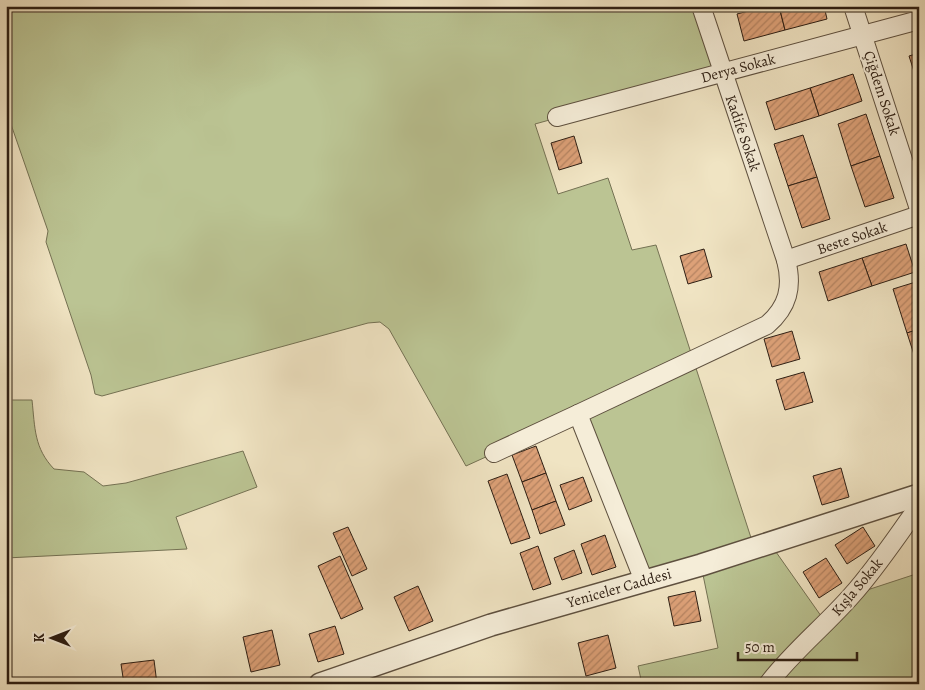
<svg xmlns="http://www.w3.org/2000/svg" width="925" height="690" viewBox="0 0 925 690" font-family="Alegreya,serif">
  <defs>
    <pattern id="building-hatch" width="6" height="6" patternUnits="userSpaceOnUse" patternTransform="scale(1.25)"><rect width="6" height="6" fill="#dda178"/><path d="M-1 1l2-2M0 6l6-6M5 7l2-2" fill="none" stroke="#b48361"/></pattern>
  </defs>
  <rect width="100%" height="100%" fill="#f0e4c3"/>
  <filter id="stains"><feTurbulence type="fractalNoise" baseFrequency=".004" numOctaves="4"/><feColorMatrix values="0 0 0 0 .2 0 0 0 0 .09 0 0 0 0 .02 0 0 0 .5 -.17"/></filter>
  <radialGradient id="worn" r=".72"><stop offset=".6" stop-color="#630" stop-opacity="0"/><stop offset="1" stop-color="#630" stop-opacity=".3"/></radialGradient>
  <!-- grass -->
  <g fill="#bbc493" stroke="#747153">
    <polygon points="6,6 701,6 723,72 535,124 558,194 608,178 632,250 656,245 754,547 769,542 826,623 852,595 919,573 919,684 642,684 638,666 718,648 701,565 644,581 578,415 466,466 389,329 380,322 368,323 102,396 95,394 91,375 46,242 48,231 6,110"/>
    <path d="M 7,400 L 32,400 C 35,428 34,448 54,469 L 84,472 L 103,486 L 126,483 L 243,451 L 257,487 L 176,517 L 187,549 L 6,558 Z"/>
  </g>
  <!-- building -->
  <g fill="url(#building-hatch)" stroke="#2d1e13">
    <polygon points="768,6 779,6 785,30 744,41 737,14"/>
    <polygon points="779,6 824,6 827,19 785,30"/>
    <polygon points="919,53 919,83 918,84 909,56"/>
    <polygon points="853,74 862,101 819,116 810,88"/>
    <polygon points="810,88 819,116 775,130 766,102"/>
    <polygon points="866,114 880,156 851,166 838,124"/>
    <polygon points="803,135 817,177 788,186 774,144"/>
    <polygon points="574,136 582,163 559,170 551,143"/>
    <polygon points="880,156 894,198 865,207 851,166"/>
    <polygon points="817,177 830,219 802,228 788,186"/>
    <polygon points="906,244 915,272 872,286 862,258"/>
    <polygon points="704,249 712,277 688,284 680,256"/>
    <polygon points="862,258 872,286 828,301 819,272"/>
    <polygon points="919,281 919,329 907,333 893,289"/>
    <polygon points="919,329 919,370 907,333"/>
    <polygon points="792,331 800,359 772,367 764,339"/>
    <polygon points="804,372 813,402 785,410 776,380"/>
    <polygon points="536,446 546,473 522,482 512,455"/>
    <polygon points="841,468 849,497 822,505 813,476"/>
    <polygon points="546,473 556,501 532,510 522,482"/>
    <polygon points="507,474 530,538 511,544 488,481"/>
    <polygon points="583,477 592,501 569,510 560,485"/>
    <polygon points="556,501 565,525 540,534 532,510"/>
    <polygon points="348,527 367,569 352,576 333,533"/>
    <polygon points="863,527 875,546 847,564 835,545"/>
    <polygon points="605,535 616,567 592,575 581,544"/>
    <polygon points="538,546 551,584 533,590 520,553"/>
    <polygon points="574,550 582,573 562,580 554,558"/>
    <polygon points="340,556 363,609 341,619 318,566"/>
    <polygon points="826,558 842,583 819,598 803,572"/>
    <polygon points="418,586 433,621 409,631 394,597"/>
    <polygon points="695,591 701,621 674,626 668,597"/>
    <polygon points="335,626 344,654 318,662 309,634"/>
    <polygon points="272,630 280,665 251,672 243,637"/>
    <polygon points="608,635 616,668 586,676 578,643"/>
    <polygon points="154,660 157,684 124,684 121,664"/>
  </g>
  <g fill="none" stroke-linecap="round" stroke-linejoin="round">
    <!-- minor casing -->
    <g stroke="#5e503f" stroke-width="20">
      <g id="minor">
        <polyline points="853,6 919,209"/>
        <polyline points="557,117 919,20"/>
        <polyline points="786,260 919,215"/>
        <polyline points="494,453 578,414"/>
        <path d="M 644,581 L 578,414 L 767,325 C 788,307 793,287 786,260 L 701,6"/>
        <path d="M 768,684 C 793,651 825,626 852,595 C 877,567 897,536 919,506"/>
      </g>
    </g>
    <!-- tertiary casing -->
    <g stroke="#5e503f" stroke-width="24">
      <polyline id="tertiary" points="320,684 491,625 701,565 919,495"/>
    </g>
    <!-- minor -->
    <use href="#minor" stroke="#f5edd8" stroke-width="18"/>
    <!-- tertiary -->
    <use href="#tertiary" stroke="#f5edd8" stroke-width="21"/>
  </g>
  <g text-anchor="middle" dominant-baseline="central" stroke-width="4" stroke-linejoin="round" paint-order="stroke">
    <!-- street labels -->
    <g font-size="15" fill="#2d1e13" stroke="#f5edd8">
      <text transform="translate(738 68) rotate(-15)">Derya Sokak</text>
      <text transform="translate(882 93) rotate(72)">Çiğdem Sokak</text>
      <text transform="translate(743 133) rotate(71)">Kadife Sokak</text>
      <text transform="translate(852 238) rotate(-19)">Beste Sokak</text>
      <text transform="translate(857 587) rotate(-50)">Kışla Sokak</text>
      <text transform="translate(619 588) rotate(-16)">Yeniceler Caddesi</text>
    </g>
  </g>
  <!-- margin -->
  <rect width="925" height="690" fill="none" stroke="#f0e4c3" stroke-width="25"/>
  <rect x="8" y="8" width="910" height="675" fill="none" stroke="#2d1e13" stroke-width="2.5"/>
  <rect x="12" y="12" width="900" height="665" fill="none" stroke="#2d1e13"/>
  <!-- north arrow -->
  <g transform="translate(52 638) rotate(270)" stroke="#f5edd8" stroke-width="4" paint-order="stroke">
  <path d="M0-4L9 19L0 12L-9 19Z" fill="#2d1e13"/>
  <text y="-8" font-size="14" font-weight="bold" text-anchor="middle" fill="#2d1e13">K</text>
  </g>
  <!-- scale -->
  <path d="M738 652v8h119v-8" fill="none" stroke="#2d1e13" stroke-width="2.5"/>
  <text x="745" y="652" font-size="15" fill="#2d1e13" stroke="#f5edd8" stroke-width="4" paint-order="stroke">50 m</text>
  <rect width="100%" height="100%" filter="url(#stains)"/>
  <rect width="100%" height="100%" fill="url(#worn)"/>
</svg>
